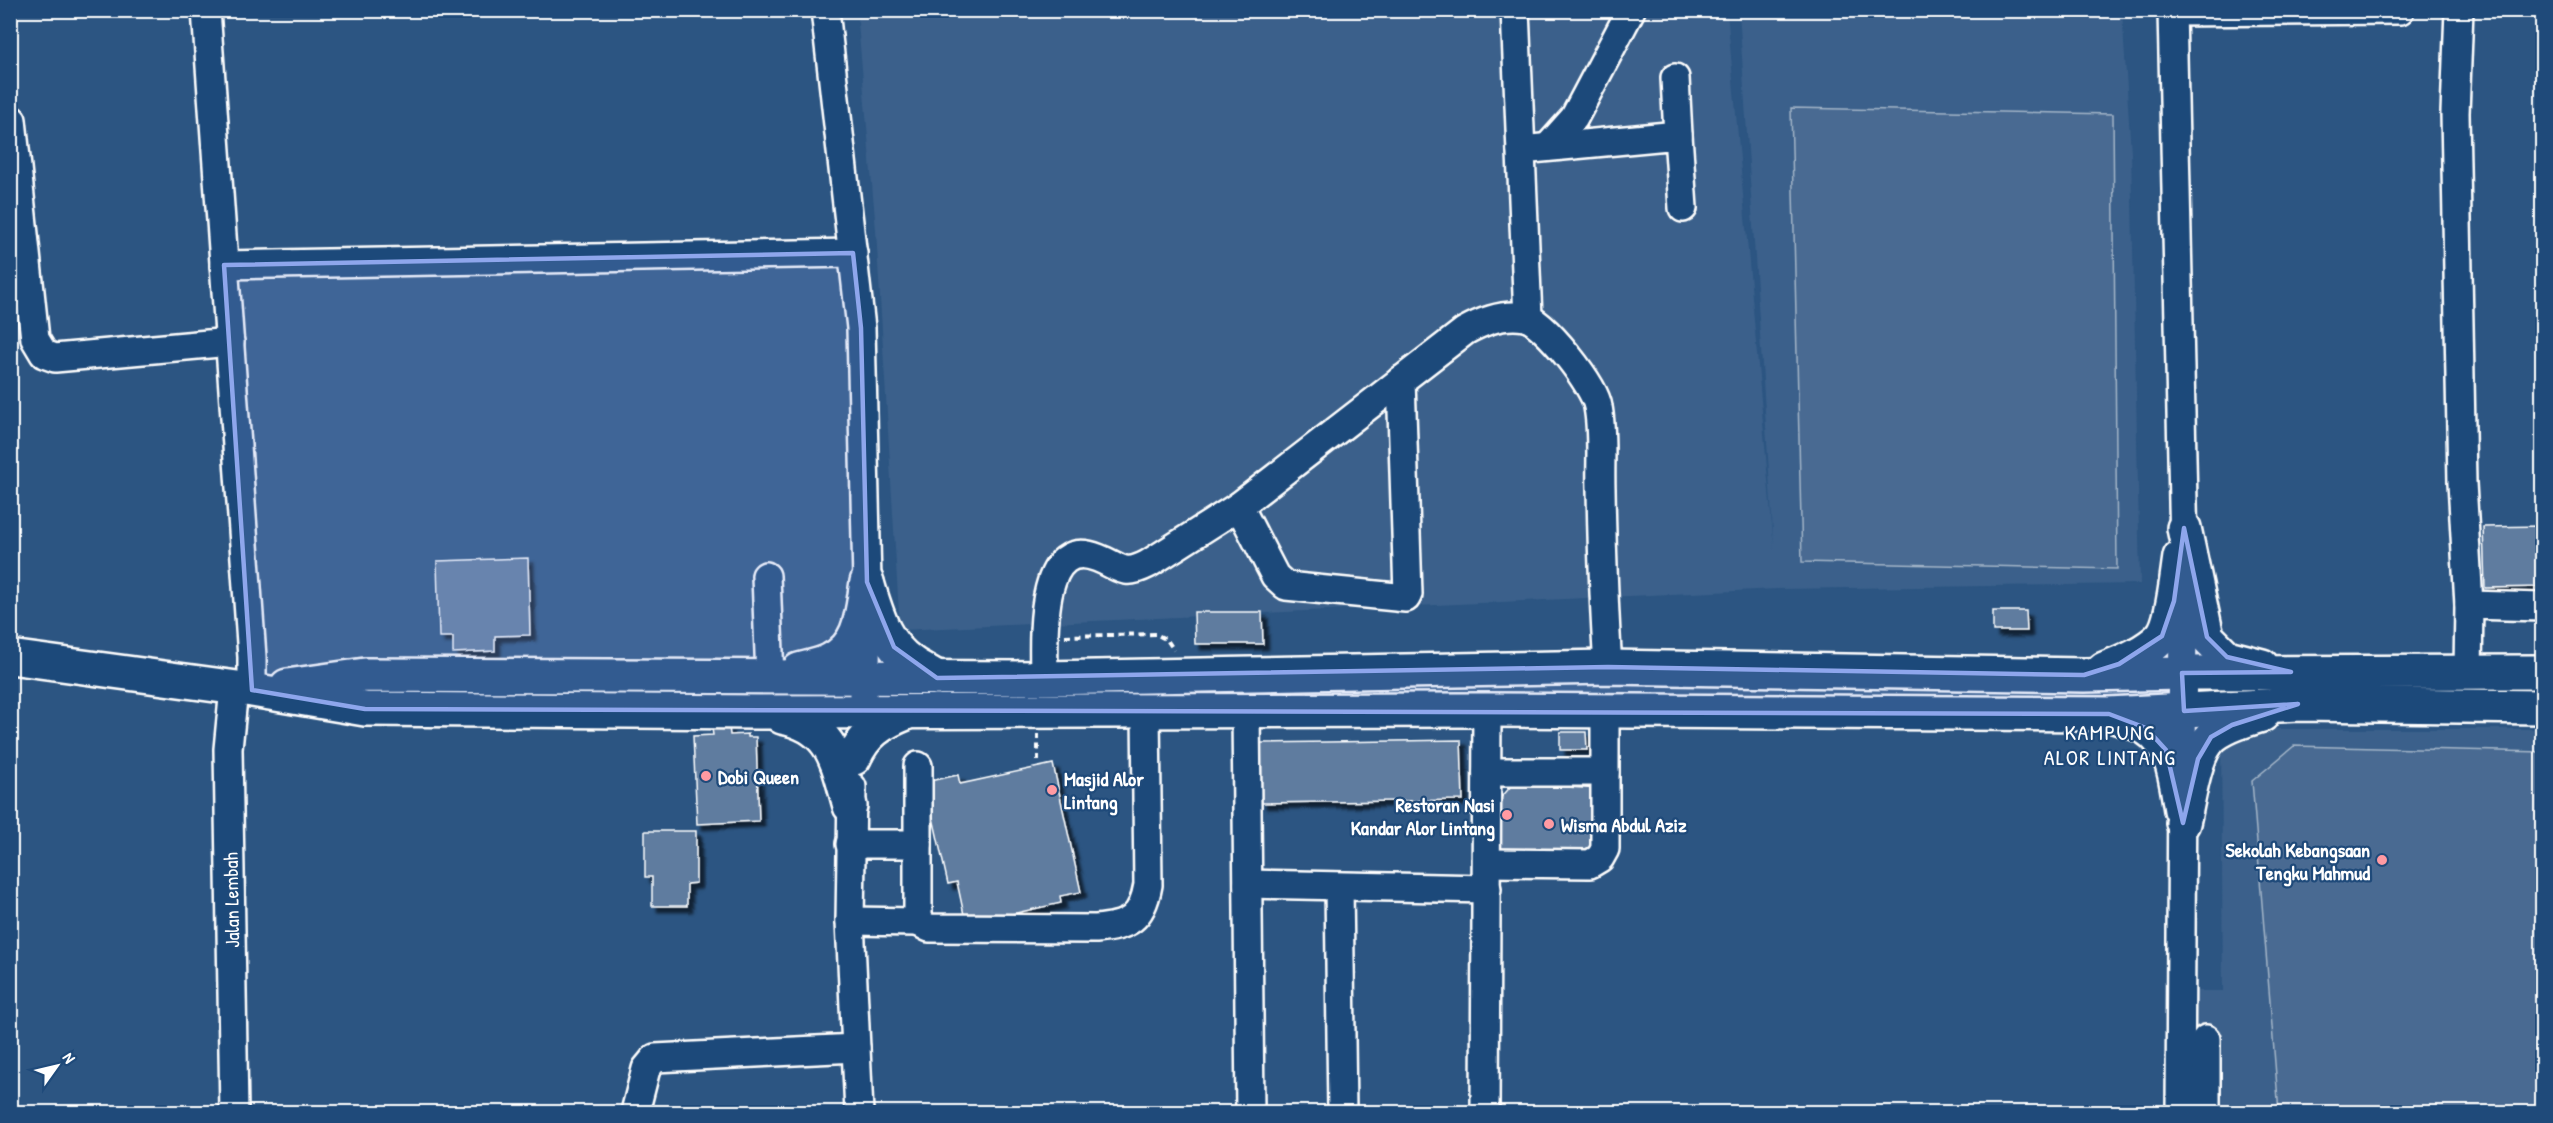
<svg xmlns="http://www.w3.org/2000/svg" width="2553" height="1123" viewBox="0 0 2553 1123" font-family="'Patrick Hand',sans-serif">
  <defs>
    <filter id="shadow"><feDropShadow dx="5.5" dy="5.5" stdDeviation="1.5" flood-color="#0009"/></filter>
  </defs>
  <rect width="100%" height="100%" fill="#2c5582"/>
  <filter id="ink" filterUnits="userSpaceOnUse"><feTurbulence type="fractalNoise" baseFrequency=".0167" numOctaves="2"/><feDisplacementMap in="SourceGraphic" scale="12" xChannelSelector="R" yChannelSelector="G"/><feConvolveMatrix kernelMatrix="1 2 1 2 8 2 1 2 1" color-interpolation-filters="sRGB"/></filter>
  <g filter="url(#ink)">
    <!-- built -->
    <g fill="#3b618b">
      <polygon points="857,11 1727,11 1774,549 1739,11 2122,11 2131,153 2140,584 1777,589 900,630 876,230"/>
      <polygon points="2221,729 2542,729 2542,1112 2188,1112 2187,991 2223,991"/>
    </g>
    <!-- garden -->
    <g fill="#486b92" stroke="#a4b5c8" stroke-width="1.5">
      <polygon points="1791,108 2113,114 2117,569 1802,562"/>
      <polygon points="2294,746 2542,752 2542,1112 2279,1112 2252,781"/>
    </g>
    <!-- building -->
    <g fill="#5e7c9f" stroke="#fff" stroke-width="1.5" filter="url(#shadow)">
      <polygon points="2542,526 2542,587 2485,588 2483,527"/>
      <polygon points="528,558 530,635 495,636 495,651 453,653 453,637 439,637 437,561"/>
      <polygon points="1993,611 2026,611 2027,631 1993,631"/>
      <polygon points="1194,612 1262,612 1263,644 1195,644"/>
      <polygon points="729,727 730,735 748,734 748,737 756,737 759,821 697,824 693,736 713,735 712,728"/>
      <polygon points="1560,732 1586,732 1587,750 1560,750"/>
      <polygon points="1461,740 1463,800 1261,803 1260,743"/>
      <polygon points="1053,764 1081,892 1060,896 1061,903 966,924 957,882 948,884 925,782 958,775 960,784"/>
      <polygon points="1513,784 1601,789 1598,855 1497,849 1499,800"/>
      <polygon points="645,831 696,831 696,883 687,884 687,906 652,906 652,877 645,877"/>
    </g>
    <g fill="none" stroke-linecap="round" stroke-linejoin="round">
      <!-- minor casing -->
      <g stroke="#fff" stroke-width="32">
        <g id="minor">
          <polyline points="206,10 252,657 252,690"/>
          <polyline points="825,10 861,328 867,582 866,669 863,695"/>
          <polyline points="1515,10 1528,318"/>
          <polyline points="2172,10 2184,547"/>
          <polyline points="2459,10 2455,113 2462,483 2469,605"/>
          <polyline points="2172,12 2400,10"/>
          <polyline points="1675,78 1678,135"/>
          <polyline points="12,120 35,339 44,354 55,358 230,342"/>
          <polyline points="1548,147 1574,118 1631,10"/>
          <polyline points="1521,150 1678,135 1683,208"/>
          <polyline points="224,265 853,253"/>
          <polyline points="1239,506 1275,576 1286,586 1406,598 1408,594 1401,380"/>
          <polyline points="766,576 770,678"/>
          <polyline points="2468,672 2469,605 2542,607"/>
          <path d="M 1044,678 C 1044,645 1036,533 1098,558 C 1121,567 1123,577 1148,564 L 1239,506 L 1465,331 C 1483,321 1504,313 1525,317 C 1545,322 1595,386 1598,407 C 1603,433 1600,463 1601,489 C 1602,548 1604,607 1608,667"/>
          <polyline points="1246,710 1250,1112"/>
          <path d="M 918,766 L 918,922 L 929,928 L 1096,929 C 1129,926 1142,919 1148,885 L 1146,711"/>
          <polyline points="1487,772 1605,772"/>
          <polyline points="852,787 850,921 859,1112"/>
          <polyline points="850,844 918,844"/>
          <polyline points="1487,863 1590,864 1600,858 1605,849 1605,710"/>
          <polyline points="1248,884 1487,889"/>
          <polyline points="1339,887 1342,1112"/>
          <polyline points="850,921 918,922"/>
          <polyline points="2206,1039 2206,1112"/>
          <polyline points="234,1112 228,749 234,688"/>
          <polyline points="635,1112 646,1069 655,1058 856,1048"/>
          <polyline points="1485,1112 1487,710"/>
          <polyline points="2180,1112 2183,595"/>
        </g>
      </g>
      <!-- major casing -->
      <g stroke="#fff" stroke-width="38">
        <g id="major">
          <polyline points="2184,528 2207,637 2227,657 2262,666"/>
          <path d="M 868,586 C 877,615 885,645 912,663 C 920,669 929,672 937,678"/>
          <polyline points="10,657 252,690 365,709 759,712 1487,710 2109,714 2298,704 2542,707"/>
          <path d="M 2104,669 C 2123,662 2145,653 2160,638 C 2173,625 2177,575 2180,557"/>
          <path d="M 799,670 C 810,667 822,665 831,660 C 862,644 862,612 867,582"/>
          <polyline points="287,686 365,675 1044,678 1608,667 2084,675 2182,673 2542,672"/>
          <path d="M 2115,716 C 2125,720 2137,723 2146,728 C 2174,745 2176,781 2181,810"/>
          <path d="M 782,717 C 834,727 837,762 850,806"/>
          <path d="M 854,758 C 865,733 881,723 906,713"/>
          <path d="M 2183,823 C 2189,800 2194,750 2214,735 C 2228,725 2245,720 2262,715"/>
        </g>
      </g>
      <!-- path -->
      <g stroke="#fff" stroke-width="4" stroke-dasharray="6 4.5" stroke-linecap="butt">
        <polyline points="1065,636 1156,634 1167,640 1174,650"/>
        <polyline points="1038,734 1038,761"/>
      </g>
      <!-- minor -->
      <use href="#minor" stroke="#1f4a7a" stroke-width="27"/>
      <!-- major -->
      <use href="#major" stroke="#1f4a7a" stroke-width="33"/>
    </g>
  </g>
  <!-- marked area -->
  <path fill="#8ea6ec" fill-opacity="0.2" stroke="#8ea6ec" stroke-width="4.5" stroke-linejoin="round" d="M 853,253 L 861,328 L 867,582 L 894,647 L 937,678 L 1608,667 L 2084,675 L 2119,664 L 2162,636 L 2174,601 L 2184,528 L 2207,637 L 2227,657 L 2291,672 L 2182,673 L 2184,711 L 2298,704 L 2232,725 L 2211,737 L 2198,759 L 2183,823 L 2166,750 L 2146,728 L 2109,714 L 365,709 L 252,690 L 224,265 Z"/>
  <!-- markers -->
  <g fill="#ff9aa2" stroke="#1f4a7a" stroke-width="2">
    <circle cx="706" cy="776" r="6"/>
    <circle cx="1052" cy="790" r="6"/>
    <circle cx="1507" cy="815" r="6"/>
    <circle cx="1549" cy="824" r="6"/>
    <circle cx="2382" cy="860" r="6"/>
  </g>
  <g text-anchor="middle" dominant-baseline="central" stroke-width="4.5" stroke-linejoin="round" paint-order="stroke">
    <!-- poi labels -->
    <g font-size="20" font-weight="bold" fill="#fff" stroke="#1f4a7a" text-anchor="start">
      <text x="718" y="776">Dobi Queen</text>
      <text x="1064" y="778">Masjid Alor<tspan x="1064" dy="23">Lintang</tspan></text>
      <text x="1495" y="804" text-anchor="end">Restoran Nasi<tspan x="1495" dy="23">Kandar Alor Lintang</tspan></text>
      <text x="1561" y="824">Wisma Abdul Aziz</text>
      <text x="2370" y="849" text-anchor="end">Sekolah Kebangsaan<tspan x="2370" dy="23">Tengku Mahmud</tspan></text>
    </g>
    <!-- street labels -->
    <g font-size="20" fill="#fff" stroke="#1f4a7a">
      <text transform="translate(231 900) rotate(-91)">Jalan Lembah</text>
    </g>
    <!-- quarter labels -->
    <g font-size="22" letter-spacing="1.5" fill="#fff" stroke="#1f4a7a">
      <text x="2110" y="732">KAMPUNG<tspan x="2110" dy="25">ALOR LINTANG</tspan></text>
    </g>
  </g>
  <!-- margin -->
  <rect width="2553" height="1123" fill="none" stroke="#1f4a7a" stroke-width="36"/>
  <rect x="18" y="18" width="2517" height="1087" fill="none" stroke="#fff" stroke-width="2" filter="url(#ink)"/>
  <!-- north arrow -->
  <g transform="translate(57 1066) rotate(56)" stroke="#1f4a7a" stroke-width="4.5" paint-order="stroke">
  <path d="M0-4.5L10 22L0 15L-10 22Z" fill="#ffffff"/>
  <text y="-9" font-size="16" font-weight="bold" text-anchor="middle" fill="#ffffff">N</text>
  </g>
</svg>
